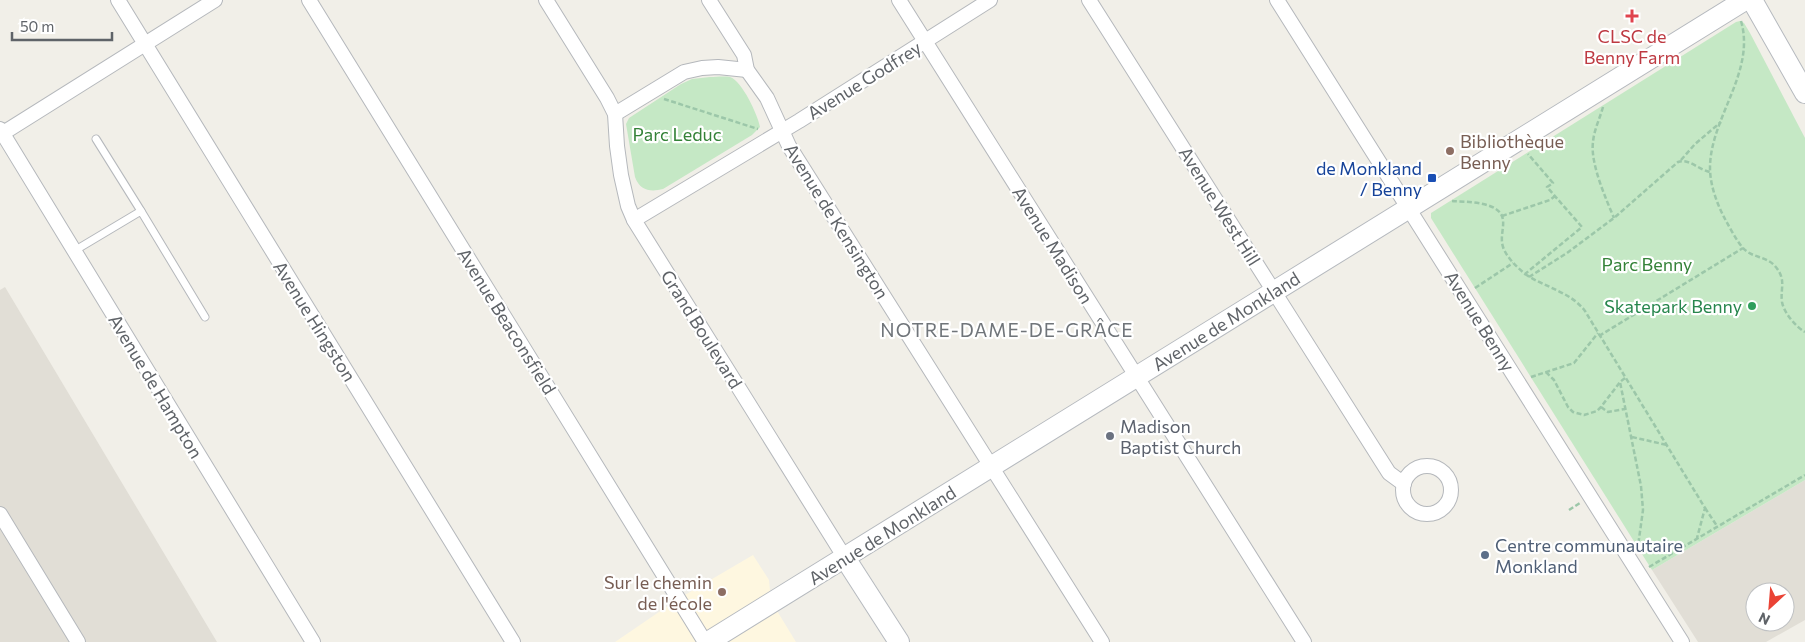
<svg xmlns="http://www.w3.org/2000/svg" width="1805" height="642" viewBox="0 0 1805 642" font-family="Commissioner,sans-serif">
  <rect width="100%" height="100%" fill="#f1efe8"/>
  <!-- commercial -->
  <polygon fill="#fef7e0" points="753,555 769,580 771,601 796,642 615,642 678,599"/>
  <!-- education -->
  <g fill="#e1ded6" fill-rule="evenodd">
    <polygon points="5,287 217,642 0,642 0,290"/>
    <path d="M 1805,480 L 1805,620 L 1766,642 L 1698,642 L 1652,570 ZM 1755,592 L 1785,592 L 1785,622 L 1755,622 Z"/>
  </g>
  <!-- green -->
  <g fill="#c5e8c5">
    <polygon points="1740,21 1744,23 1750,33 1805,138 1805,480 1652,570 1431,218 1431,213 1736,22"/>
    <path d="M 710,77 C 716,77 724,76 730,77 C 742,81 758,115 760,127 L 752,135 L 663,189 C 651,192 640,191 635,177 L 626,124 L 629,118 L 681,84 L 692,79 Z"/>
  </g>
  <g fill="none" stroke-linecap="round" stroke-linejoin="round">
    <!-- lane casing -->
    <g stroke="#b5b8bc" stroke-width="9">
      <g id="lane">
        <polyline points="96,139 141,211"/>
        <polyline points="74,251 141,211 205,317"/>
      </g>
    </g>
    <!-- street casing -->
    <g stroke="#b5b8bc" stroke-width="16">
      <g id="street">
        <polyline points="118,0 513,642"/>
        <polyline points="309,0 705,642"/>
        <polyline points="546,0 607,98 615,114 617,146 621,175 628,206 634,220 845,558"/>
        <polyline points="709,0 744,55 747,70 767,98 789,146 1102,642"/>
        <polyline points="899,0 1304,642"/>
        <polyline points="1089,0 1389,473 1404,484"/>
        <polyline points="1277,0 1682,642"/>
        <polyline points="615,114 684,72 702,68 718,67 747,70"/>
        <polyline points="0,129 313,642"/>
        <polyline points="0,135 215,0"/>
        <polyline points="634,220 799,121 990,0"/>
        <circle cx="1427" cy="490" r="24"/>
        <polyline points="0,514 78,642"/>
      </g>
    </g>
    <!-- secondary casing -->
    <g stroke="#b6babf" stroke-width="22">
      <g id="secondary">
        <polyline points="1752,0 1805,93"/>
        <polyline points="845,558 899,642"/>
        <polyline points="708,642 1745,0"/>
      </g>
    </g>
    <!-- path -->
    <g stroke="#9cc7a9" stroke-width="2.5" stroke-dasharray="5 2.5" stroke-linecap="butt">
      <path d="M 1741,21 C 1756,72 1710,118 1710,168 C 1710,185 1717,204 1725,219 C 1730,228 1736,240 1743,248 C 1752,258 1766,256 1775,266 C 1787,280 1780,288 1782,302 C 1784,313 1796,327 1805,332"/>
      <polyline points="664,99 758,129"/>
      <path d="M 1603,107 C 1600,118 1594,130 1593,142 C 1590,163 1606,199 1614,218"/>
      <polyline points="1681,160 1695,144 1721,122"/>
      <path d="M 1452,201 C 1466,202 1501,201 1503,220 C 1504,229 1500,237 1503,247 C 1507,258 1516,266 1525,274 L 1582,227 L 1547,187 L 1553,183 L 1528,154"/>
      <polyline points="1502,216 1550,200 1555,196"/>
      <path d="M 1525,274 C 1544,287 1571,292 1585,311 L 1705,508 L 1697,538"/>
      <path d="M 1529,277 L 1567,253 L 1614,218 L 1678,162 C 1689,158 1699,170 1710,172"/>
      <polyline points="1475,288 1513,263"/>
      <polyline points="1599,336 1743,248"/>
      <polyline points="1546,372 1554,380 1568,407 1573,412 1584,415 1597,411 1601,407 1620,382"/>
      <polyline points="1531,377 1574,363 1598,333"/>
      <polyline points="1625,378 1620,382 1641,486 1643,510 1638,546"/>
      <polyline points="1601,407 1608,412 1625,409"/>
      <polyline points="1632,437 1667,445"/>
      <polyline points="1705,508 1717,526"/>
      <polyline points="1569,510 1580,503"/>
      <polyline points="1649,567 1805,475"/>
    </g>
    <!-- lane -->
    <use href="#lane" stroke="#fff" stroke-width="7"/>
    <!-- street -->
    <use href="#street" stroke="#fff" stroke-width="14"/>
    <!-- secondary -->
    <use href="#secondary" stroke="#fff" stroke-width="20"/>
  </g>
  <!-- markers -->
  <path fill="#e0444e" stroke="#fff" stroke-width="2" d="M1629.5 8.5h5v5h5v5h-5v5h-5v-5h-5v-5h5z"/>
  <g fill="#8d6e63" stroke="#fff" stroke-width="2">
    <circle cx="1450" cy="151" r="5"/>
    <circle cx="722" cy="592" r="5"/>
  </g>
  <rect fill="#1a4fb4" stroke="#fff" stroke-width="2" x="1427" y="173" width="10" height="10" rx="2.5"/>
  <circle fill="#2e9e5b" stroke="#fff" stroke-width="2" cx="1752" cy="306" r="5"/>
  <circle fill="#6b7280" stroke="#fff" stroke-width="2" cx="1110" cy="436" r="5"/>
  <circle fill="#5c6f8a" stroke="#fff" stroke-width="2" cx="1485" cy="555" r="5"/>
  <g text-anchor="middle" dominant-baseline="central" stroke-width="4.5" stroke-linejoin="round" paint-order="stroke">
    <!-- health labels -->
    <g font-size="18" fill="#be3a42" stroke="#fff">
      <text x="1632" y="36">CLSC de<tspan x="1632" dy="21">Benny Farm</tspan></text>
    </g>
    <!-- street labels -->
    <g font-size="18" fill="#5f6368" stroke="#fff">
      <text transform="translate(864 80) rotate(-32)">Avenue Godfrey</text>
      <text transform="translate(1220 206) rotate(58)">Avenue West Hill</text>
      <text transform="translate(837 221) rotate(58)">Avenue de Kensington</text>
      <text transform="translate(1053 245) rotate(58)">Avenue Madison</text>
      <text transform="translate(315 321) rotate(58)">Avenue Hingston</text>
      <text transform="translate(507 321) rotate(58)">Avenue Beaconsfield</text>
      <text transform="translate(1226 321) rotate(-32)">Avenue de Monkland</text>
      <text transform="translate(1480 321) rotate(58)">Avenue Benny</text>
      <text transform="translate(702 329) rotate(58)">Grand Boulevard</text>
      <text transform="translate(156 386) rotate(59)">Avenue de Hampton</text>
      <text transform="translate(882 535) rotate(-32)">Avenue de Monkland</text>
    </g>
    <!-- park labels -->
    <g font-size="18" fill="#348238" stroke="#fff">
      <text x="677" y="134">Parc Leduc</text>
      <text x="1647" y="264">Parc Benny</text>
    </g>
    <!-- education labels -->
    <g font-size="18" fill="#785e54" stroke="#fff" text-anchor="start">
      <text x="1460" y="141">Bibliothèque<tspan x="1460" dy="21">Benny</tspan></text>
      <text x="712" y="582" text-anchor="end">Sur le chemin<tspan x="712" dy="21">de l'école</tspan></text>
    </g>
    <!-- transit labels -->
    <g font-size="18" fill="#164399" stroke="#fff" text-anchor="end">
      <text x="1422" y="168">de Monkland<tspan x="1422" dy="21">/ Benny</tspan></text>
    </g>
    <!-- leisure labels -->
    <g font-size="18" fill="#27864d" stroke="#fff" text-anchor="end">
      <text x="1742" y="306">Skatepark Benny</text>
    </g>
    <!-- worship labels -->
    <g font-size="18" fill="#5b616d" stroke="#fff" text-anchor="start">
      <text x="1120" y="426">Madison<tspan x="1120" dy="21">Baptist Church</tspan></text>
    </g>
    <!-- service labels -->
    <g font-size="18" fill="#4e5e75" stroke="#fff" text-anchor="start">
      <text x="1495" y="545">Centre communautaire<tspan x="1495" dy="21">Monkland</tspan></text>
    </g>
    <!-- neighbourhood labels -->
    <g font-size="19" letter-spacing="1" fill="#70757a" stroke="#fff">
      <text x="1007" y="329">NOTRE-DAME-DE-GRÂCE</text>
    </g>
  </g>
  <!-- north arrow -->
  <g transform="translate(1770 607) rotate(206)"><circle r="24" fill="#ffffff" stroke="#bfc1c3"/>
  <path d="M0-4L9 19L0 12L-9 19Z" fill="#ea4335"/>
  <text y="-8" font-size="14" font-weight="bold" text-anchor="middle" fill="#5f6368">N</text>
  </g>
  <!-- scale -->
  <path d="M12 32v8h100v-8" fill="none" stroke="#5f6368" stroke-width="2.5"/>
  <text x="20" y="32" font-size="15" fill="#5f6368" stroke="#ffffff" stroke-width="4" paint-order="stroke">50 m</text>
</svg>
